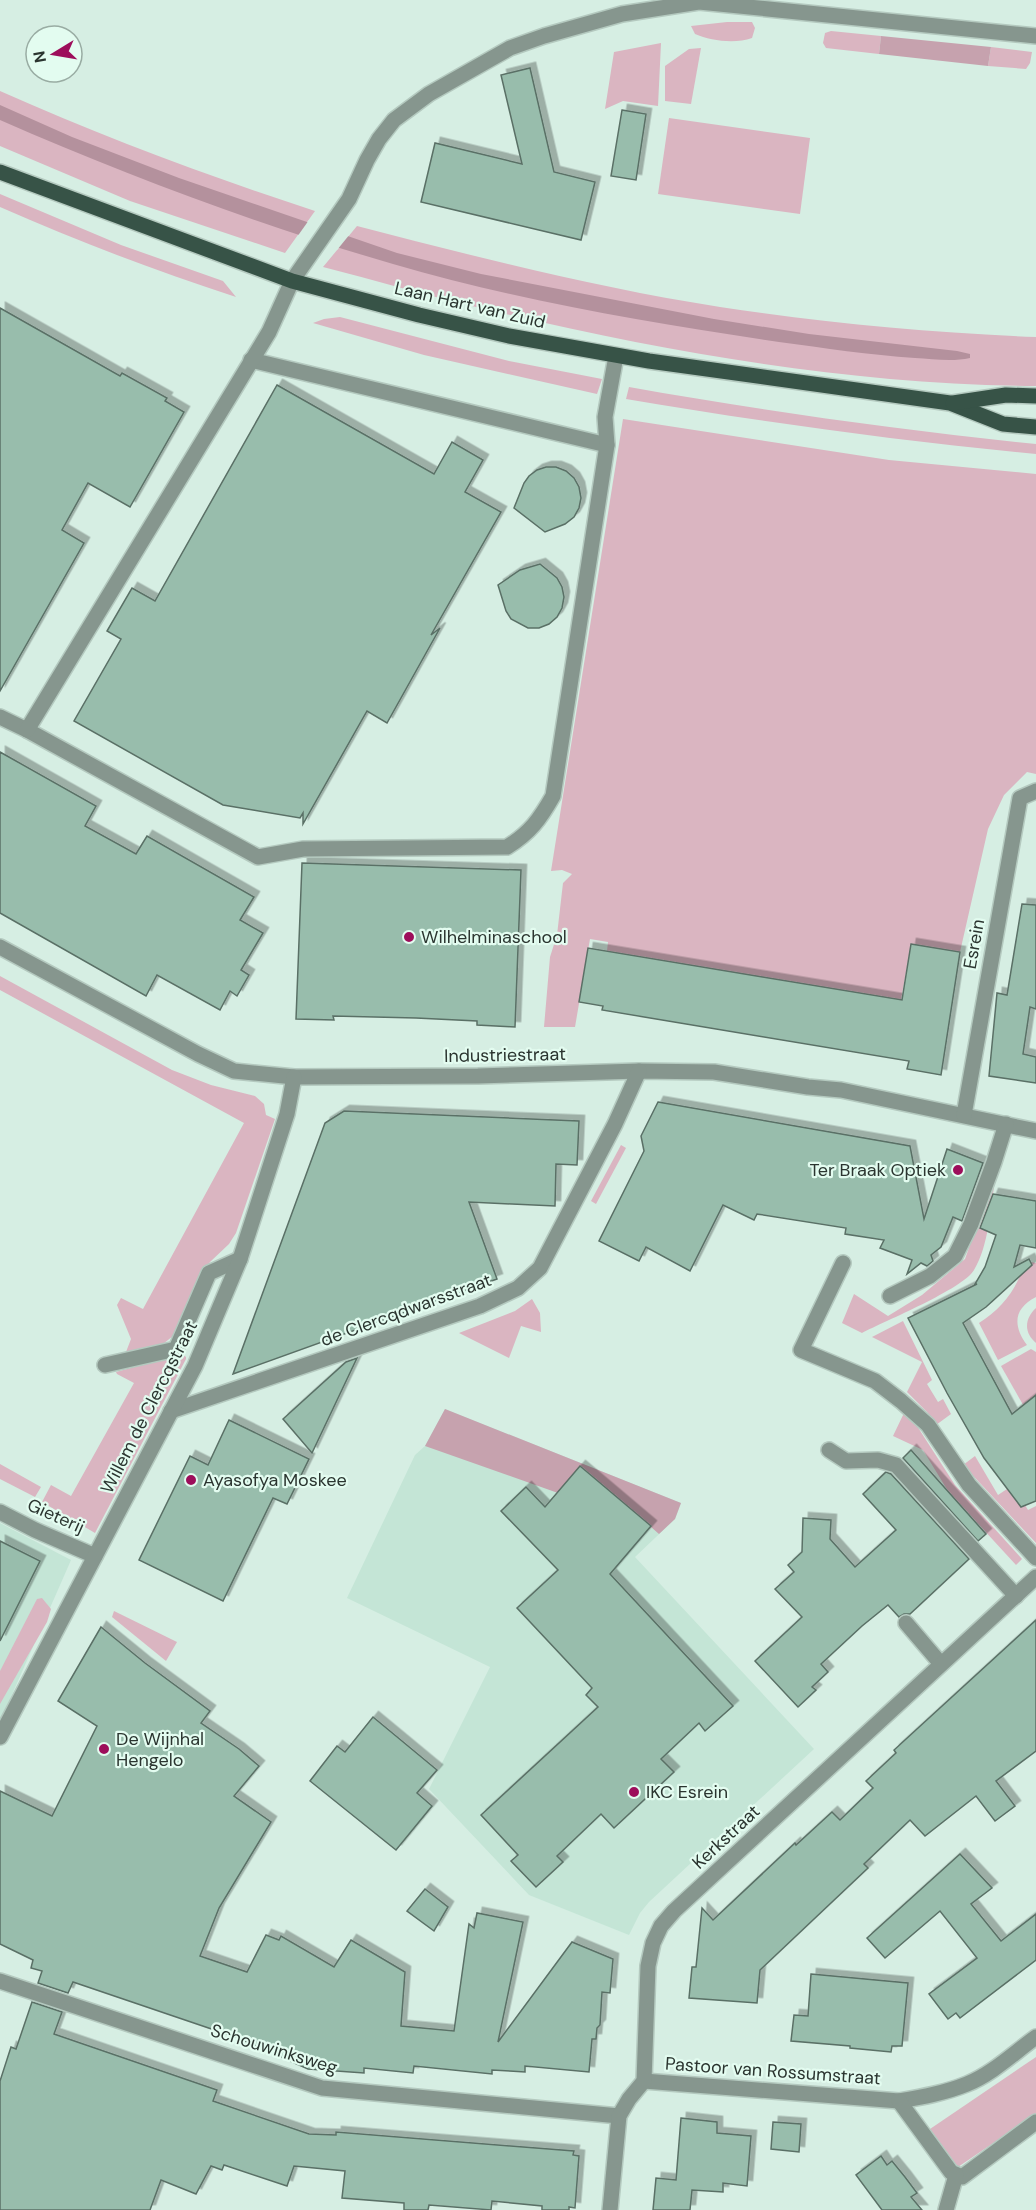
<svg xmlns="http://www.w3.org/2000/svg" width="1036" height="2210" viewBox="0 0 1036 2210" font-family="'DM Sans',sans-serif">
  <defs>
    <filter id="shadow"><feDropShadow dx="5.5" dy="-5.5" stdDeviation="0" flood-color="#0004"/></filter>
  </defs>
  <rect width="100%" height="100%" fill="#d6eee3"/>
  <!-- built -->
  <g fill="#c4e5d6">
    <polygon points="445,1409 681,1503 675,1519 635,1557 814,1749 649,1902 640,1913 629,1935 529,1895 429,1789 490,1667 347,1598 415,1455 425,1446"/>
    <polygon points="0,1523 71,1560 0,1722"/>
  </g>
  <!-- green -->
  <g fill="#dab5c1">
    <path d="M 727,22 L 752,22 L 755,28 L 752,38 C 735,44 711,41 695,34 L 691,26 Z"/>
    <polygon points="831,31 881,36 879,54 826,48 823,43 825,33"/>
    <polygon points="661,43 658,106 623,101 605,109 614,52"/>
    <polygon points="991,47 1032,52 1030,63 1026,69 988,66"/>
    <polygon points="701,48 691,104 665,101 665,66 689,49"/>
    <path d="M 0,91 C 103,137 208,176 315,211 L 285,253 L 130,201 L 0,146 Z"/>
    <polygon points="669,118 810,138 800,214 658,194"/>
    <path d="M 0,194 L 121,245 L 223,281 L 236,297 C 156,271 77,241 0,207 Z"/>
    <path d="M 357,226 C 477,257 597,288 720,307 C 825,323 930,333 1036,337 L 1036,386 C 848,385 659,351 476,307 C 425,295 374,280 323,267 Z"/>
    <polygon points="340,317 509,361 602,379 597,394 424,355 313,323 324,319"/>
    <path d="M 629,387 C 764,411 899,430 1036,444 L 1036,454 C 899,441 762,422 626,399 Z"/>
    <polygon points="623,419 889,460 1036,474 1036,774 1027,772 1004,795 988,829 960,952 911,944 901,1000 607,951 608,942 590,939 575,1027 544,1027 550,957 557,935 563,883 572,874 562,870 551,871"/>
    <polygon points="0,976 172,1070 211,1085 255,1096 264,1104 266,1115 275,1119 236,1233 229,1244 210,1262 196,1283 173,1336 163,1344 126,1352 131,1339 117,1305 121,1298 143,1309 244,1123 0,990"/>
    <polygon points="621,1145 626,1148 596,1204 591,1201"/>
    <path d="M 993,1180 L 995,1181 C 990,1210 989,1245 974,1270 C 963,1289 885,1321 862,1333 L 842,1323 L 854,1294 L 888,1316 L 922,1295 L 965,1259 Z"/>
    <path d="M 1025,1261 L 1036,1263 L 1036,1297 C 1013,1309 1013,1326 1027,1345 L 998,1360 L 979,1323 C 1002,1309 1018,1288 1025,1261 Z"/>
    <polygon points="532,1299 540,1313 541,1332 521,1326 509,1358 459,1333 515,1311"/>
    <path d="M 1036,1308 L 1036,1343 C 1024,1333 1024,1319 1036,1308 Z"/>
    <polygon points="903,1321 932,1380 927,1384 938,1402 943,1399 951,1414 936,1425 927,1412 907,1392 922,1362 872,1337"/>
    <polygon points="1031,1349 1036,1352 1036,1397 1030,1417 1001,1366"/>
    <polygon points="182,1354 186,1357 186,1359 95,1533 42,1502 51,1485 71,1496 134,1383 117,1374 116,1372"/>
    <polygon points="904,1413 917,1426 955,1485 1022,1559 1016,1565 948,1491 923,1450 893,1436"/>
    <polygon points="975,1456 998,1495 1007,1489 1021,1507 1025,1505 1028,1510 1036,1506 1036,1543 963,1465"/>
    <polygon points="0,1464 41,1487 35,1497 0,1479"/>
    <polygon points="42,1598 51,1609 47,1622 0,1704 0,1671 37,1599"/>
    <polygon points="114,1611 177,1642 166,1661 112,1617"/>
    <polygon points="1036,2057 1036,2114 958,2167 930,2129"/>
  </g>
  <!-- forest -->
  <g fill="#c6a2ae">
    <polygon points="881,36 991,47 988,66 879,54"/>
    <polygon points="445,1409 681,1503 675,1519 659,1534 581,1466 558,1493 425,1446"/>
  </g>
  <!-- water -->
  <path fill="#b4919d" d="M 0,105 L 72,137 L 179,178 L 397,253 L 481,274 L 714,319 L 809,334 L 957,351 L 970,354 L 970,358 C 952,362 933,359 915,358 C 870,355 824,348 779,342 C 650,323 520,301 393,264 C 259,225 128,176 0,120 Z"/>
  <!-- pier -->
  <polygon fill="#d6eee3" points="309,220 350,234 337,250 297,237"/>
  <!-- building -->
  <g fill="#98bdac" stroke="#5a7066" stroke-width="1.5" filter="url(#shadow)">
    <polygon points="530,68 554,172 595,182 581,240 421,202 435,143 522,164 501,75"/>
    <polygon points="622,110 646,114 636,180 611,176"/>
    <polygon points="0,308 120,376 122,373 167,398 165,401 184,412 130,507 88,483 62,530 84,543 0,691"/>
    <polygon points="277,385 434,474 452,442 483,460 465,492 501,512 431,635 440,628 387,723 367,711 303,824 303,813 300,818 223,805 74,721 121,639 107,631 132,588 155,601"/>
    <polygon points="546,467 556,467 566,471 574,478 579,487 581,498 579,508 574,517 565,524 545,532 514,508 524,483 529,476 537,470"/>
    <polygon points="540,564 557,578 562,587 564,597 562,608 557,617 549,624 539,628 528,628 511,619 506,611 498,585 520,570"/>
    <polygon points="0,752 96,806 85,826 136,854 147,836 254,897 240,920 263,933 241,970 249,975 237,996 230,991 220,1010 157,975 146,996 0,913"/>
    <polygon points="302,863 521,870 515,1027 477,1025 477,1021 416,1018 333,1016 334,1020 296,1019"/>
    <polygon points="1022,904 1036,905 1036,1009 1030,1007 1023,1054 1036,1057 1036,1083 989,1076 997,993 1007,995"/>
    <polygon points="911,944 960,952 941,1075 907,1069 909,1061 602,1010 603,1006 579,1002 588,948 902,1000"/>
    <polygon points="658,1102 910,1146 924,1219 947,1149 983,1163 962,1221 953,1217 941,1247 931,1255 933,1261 927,1266 921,1263 907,1274 912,1260 880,1248 884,1240 845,1234 846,1228 757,1214 754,1220 723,1205 690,1271 646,1247 639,1261 599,1241 644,1151 641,1136"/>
    <polygon points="344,1111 579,1121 577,1165 556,1164 555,1206 469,1202 497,1279 233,1374 325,1123"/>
    <polygon points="993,1194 1036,1201 1036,1248 1020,1245 1014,1267 1029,1259 1032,1265 986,1307 963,1323 1012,1414 1036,1395 1036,1501 1021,1507 984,1458 947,1393 908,1318 977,1284 975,1284 985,1267 996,1235 980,1228"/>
    <polygon points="357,1358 312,1453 283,1419 346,1362"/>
    <polygon points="229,1420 309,1459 287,1504 273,1498 223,1601 139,1560 190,1456 208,1465"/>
    <polygon points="911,1450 986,1534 978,1541 903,1458"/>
    <polygon points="580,1466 651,1526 610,1574 733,1706 705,1731 699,1723 661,1759 674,1772 614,1828 601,1814 557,1856 563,1862 536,1887 511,1861 518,1855 481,1815 598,1707 586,1695 592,1688 517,1608 558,1570 501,1511 526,1487 545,1507"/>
    <polygon points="886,1472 891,1474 969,1559 910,1614 904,1614 899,1617 888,1605 862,1626 821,1664 828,1672 812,1687 816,1690 798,1707 755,1661 802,1617 775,1589 794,1572 788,1565 802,1552 803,1518 831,1520 830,1539 855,1567 896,1530 863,1494"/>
    <polygon points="0,1541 40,1561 0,1641"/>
    <polygon points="1036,1620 1036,1751 996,1781 1015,1806 995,1821 976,1796 925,1836 910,1820 864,1864 868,1868 760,1970 757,2003 689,1998 692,1967 696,1967 702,1908 713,1920 795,1843 796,1845 832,1812 840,1820 873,1788 866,1781 896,1753 894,1750"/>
    <polygon points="101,1627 145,1663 210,1711 201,1723 239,1749 259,1766 234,1796 271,1822 219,1908 200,1956 247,1972 266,1935 279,1940 281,1936 334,1967 351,1940 405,1972 401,2026 454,2031 469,1924 474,1928 477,1913 523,1922 498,2042 572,1942 613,1959 610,1993 602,1992 600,2025 597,2028 596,2039 592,2039 589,2072 525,2066 525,2072 492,2070 492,2074 414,2066 413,2073 364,2068 364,2073 308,2069 238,2038 73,1982 68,1993 38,1983 42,1971 31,1968 33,1960 0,1944 0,1791 52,1816 97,1726 58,1701"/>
    <polygon points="373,1717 437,1770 417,1793 432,1806 396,1850 310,1781 337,1746 345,1752"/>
    <polygon points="960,1854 992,1888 971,1904 1001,1941 1036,1914 1036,1960 960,2018 956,2013 948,2019 929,1994 977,1958 940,1911 885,1958 867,1938"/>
    <polygon points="425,1889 448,1907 434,1931 407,1911"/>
    <polygon points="811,1974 908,1983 902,2046 892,2046 891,2052 850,2048 850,2046 791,2041 794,2015 808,2016"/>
    <polygon points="32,2002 62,2012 54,2034 217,2090 213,2101 309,2134 336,2135 336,2132 574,2151 573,2155 579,2156 575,2208 569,2207 569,2210 542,2210 542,2206 492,2201 491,2210 429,2205 428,2210 404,2210 404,2203 342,2198 345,2171 294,2166 287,2186 224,2165 222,2170 211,2166 196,2194 161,2180 150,2210 0,2210 0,2081 11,2047 16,2049"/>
    <polygon points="681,2118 717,2122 717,2133 751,2136 747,2186 723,2183 723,2192 692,2190 690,2210 653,2210 656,2178 676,2180"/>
    <polygon points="773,2122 801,2124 799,2152 771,2149"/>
    <polygon points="881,2156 887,2165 892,2161 905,2177 917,2193 911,2197 922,2210 882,2210 856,2175"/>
  </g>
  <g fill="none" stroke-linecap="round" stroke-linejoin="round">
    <!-- minor casing -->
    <g stroke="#b4c9bf" stroke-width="18">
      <g id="minor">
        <polyline points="251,360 607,445"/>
        <path d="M 0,717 L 27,730 L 258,857 L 303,849 L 507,847 C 530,833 540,819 553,796 L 607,445 L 605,417 L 616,356"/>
        <polyline points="27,730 269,332 292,281 349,199 367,160 379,139 394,120 429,94 510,48 544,36 622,14 699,2 1036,36"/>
        <polyline points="0,947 198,1054 234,1071 294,1077 478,1076 639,1071 714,1072 808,1087 841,1090 1036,1131"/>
        <polyline points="964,1115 1020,798 1036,791"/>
        <polyline points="843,1263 801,1350 875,1381 901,1401 928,1425 969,1485 1036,1558"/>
        <polyline points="890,1296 930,1276 955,1256 971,1224 994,1162 1006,1124"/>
        <polyline points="105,1365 176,1349 209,1273 240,1259"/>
        <polyline points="171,1411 480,1306 518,1288 540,1268 615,1124 639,1071"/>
        <polyline points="829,1450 846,1461 878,1460 896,1465 1016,1596"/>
        <polyline points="0,1512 35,1530 95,1556"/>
        <polyline points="906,1623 941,1664"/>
        <polyline points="0,1737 195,1366 240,1259 287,1114 294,1077"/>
        <polyline points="0,1981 322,2088 619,2116"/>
        <path d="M 644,2081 L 899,2101 C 922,2097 945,2093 967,2084 C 992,2074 1014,2053 1036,2037"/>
        <polyline points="899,2101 951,2172 962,2177 1036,2122"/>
        <polyline points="610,2210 619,2116 629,2099 644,2081 648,1966 653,1943 661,1926 674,1911 1036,1577"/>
        <polyline points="946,2210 956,2175"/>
      </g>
    </g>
    <!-- major casing -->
    <g stroke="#b4c9bf" stroke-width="18">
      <g id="major">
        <polyline points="0,172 292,281 419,315 509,336 649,361 950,403 1003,424 1036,427"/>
        <polyline points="953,403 1006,395 1036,396"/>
      </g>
    </g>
    <!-- minor -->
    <use href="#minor" stroke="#86968e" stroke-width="15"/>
    <!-- major -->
    <use href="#major" stroke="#375347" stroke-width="15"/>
  </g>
  <!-- markers -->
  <g fill="#9d0e5b" stroke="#e3fcf0" stroke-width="2">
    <circle cx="409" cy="937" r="6"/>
    <circle cx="958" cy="1170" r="6"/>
    <circle cx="191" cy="1480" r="6"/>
    <circle cx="104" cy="1749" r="6"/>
    <circle cx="634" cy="1792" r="6"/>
  </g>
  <g text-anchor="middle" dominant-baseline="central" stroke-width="4.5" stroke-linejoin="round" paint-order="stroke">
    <!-- street labels -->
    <g font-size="18" fill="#2b3530" stroke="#e3fcf0">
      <text transform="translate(470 305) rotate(13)">Laan Hart van Zuid</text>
      <text transform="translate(974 944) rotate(-80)">Esrein</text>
      <text transform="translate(505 1055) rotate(-1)">Industriestraat</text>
      <text transform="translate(406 1310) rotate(-20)">de Clercqdwarsstraat</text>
      <text transform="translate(149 1407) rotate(-63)">Willem de Clercqstraat</text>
      <text transform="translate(56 1516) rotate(24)">Gieterij</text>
      <text transform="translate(726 1837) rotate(-43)">Kerkstraat</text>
      <text transform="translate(274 2049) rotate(17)">Schouwinksweg</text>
      <text transform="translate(773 2071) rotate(4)">Pastoor van Rossumstraat</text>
    </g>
    <!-- poi labels -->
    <g font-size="18" fill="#2b3530" stroke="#e3fcf0" text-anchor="start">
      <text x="421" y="937">Wilhelminaschool</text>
      <text x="946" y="1170" text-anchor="end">Ter Braak Optiek</text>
      <text x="203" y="1480">Ayasofya Moskee</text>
      <text x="116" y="1739">De Wijnhal<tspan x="116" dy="21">Hengelo</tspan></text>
      <text x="646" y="1792">IKC Esrein</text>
    </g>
  </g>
  <!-- north arrow -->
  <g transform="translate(54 54) rotate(259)"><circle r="28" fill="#e3fcf0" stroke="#99aca3" stroke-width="1.5"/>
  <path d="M0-4.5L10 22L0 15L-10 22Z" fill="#9d0e5b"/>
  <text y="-9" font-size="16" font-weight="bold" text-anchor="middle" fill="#2b3530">N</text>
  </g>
</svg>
